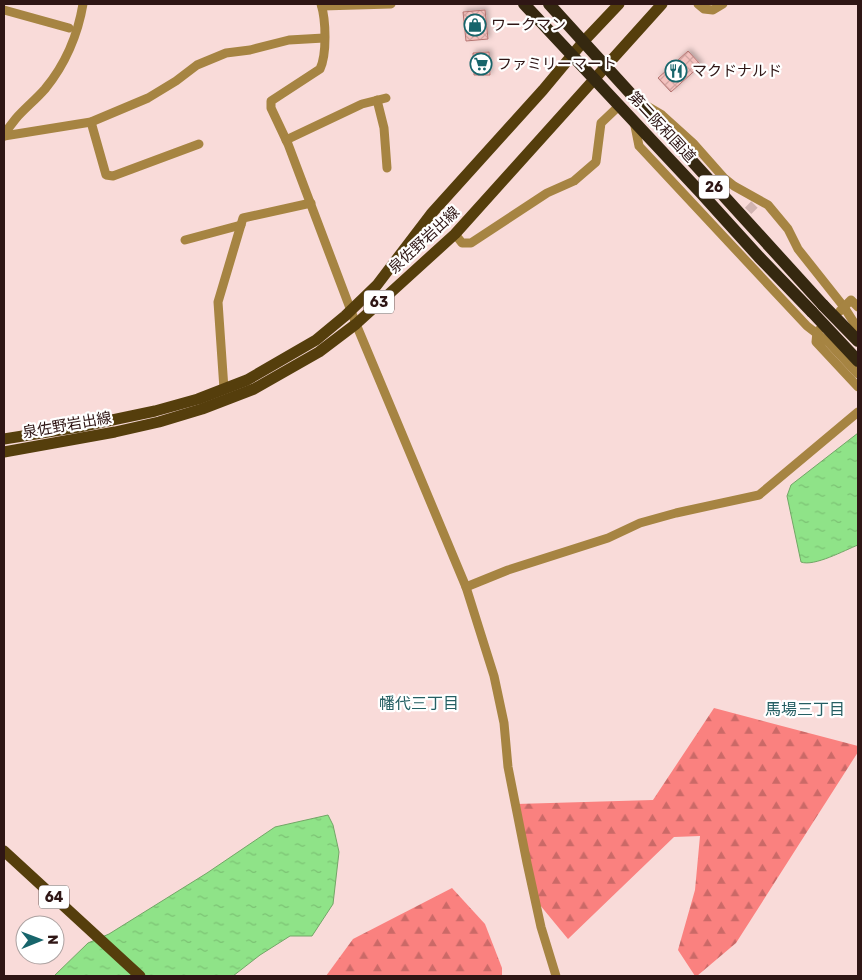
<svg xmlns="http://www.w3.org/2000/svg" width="862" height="980" viewBox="0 0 862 980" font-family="Rubik,'Noto Sans JP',sans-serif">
  <defs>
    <pattern id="forest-firs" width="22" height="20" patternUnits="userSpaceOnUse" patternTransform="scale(1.25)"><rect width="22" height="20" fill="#fa817f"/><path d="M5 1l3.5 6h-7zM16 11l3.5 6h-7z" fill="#cb6967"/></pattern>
    <pattern id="water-ripples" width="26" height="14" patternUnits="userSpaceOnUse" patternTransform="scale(1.25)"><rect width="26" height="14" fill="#8fe388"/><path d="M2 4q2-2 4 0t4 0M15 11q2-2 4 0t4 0" fill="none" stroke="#7cc274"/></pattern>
    <pattern id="building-cross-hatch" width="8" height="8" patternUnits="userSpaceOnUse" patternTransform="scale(1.25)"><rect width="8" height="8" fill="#f4c1be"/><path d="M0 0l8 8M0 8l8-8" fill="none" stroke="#d2a5a2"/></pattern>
    <filter id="shadow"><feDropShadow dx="2.5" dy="-2.5" stdDeviation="2.5" flood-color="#0004"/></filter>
  </defs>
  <rect width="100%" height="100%" fill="#f9dbd9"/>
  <!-- forest -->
  <g fill="url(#forest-firs)">
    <polygon points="714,708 858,746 858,752 736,943 697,976 695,976 678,950 695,890 700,836 674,837 568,939 535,899 516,804 653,800"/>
    <polygon points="452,888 485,924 502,968 502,976 326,976 353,939"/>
  </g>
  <!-- water -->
  <g fill="url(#water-ripples)" stroke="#72a666">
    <path d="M 858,433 L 858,545 C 845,550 814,567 801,562 L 787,496 L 791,485 Z"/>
    <polygon points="328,815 333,825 339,852 333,904 312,936 290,936 260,955 233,976 54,976 88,943 109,934 207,873 275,827"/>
  </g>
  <!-- building -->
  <g fill="url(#building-cross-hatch)" stroke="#b57471" filter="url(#shadow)">
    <polygon points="485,10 488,39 466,41 463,12"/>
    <polygon points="688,51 701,65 671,92 658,78"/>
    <polygon points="489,52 490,75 474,75 473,53"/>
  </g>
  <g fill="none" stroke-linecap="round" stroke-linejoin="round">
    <!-- minor-tunnel -->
    <polyline stroke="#d1b4b2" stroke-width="9" stroke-dasharray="9 4.5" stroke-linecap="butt" points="729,230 756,203"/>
    <!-- minor -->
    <g stroke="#a68442" stroke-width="9">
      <path d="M 321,4 C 326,20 327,54 320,69 L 271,101 L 271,108 L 288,144 L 356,324 L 466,587 L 494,676 L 504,723 L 508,767 L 527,863 L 541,927 L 556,976"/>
      <polyline points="698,4 704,9 713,10 723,4"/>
      <polyline points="322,6 391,4"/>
      <polyline points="4,10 69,28"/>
      <polyline points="377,100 384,128 387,168"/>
      <polyline points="645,105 662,115 693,143 724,178 734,186 768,205 788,229 798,249 844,307 858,329"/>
      <polyline points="634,121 639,146 807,326 829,343 858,374"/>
      <polyline points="91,122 106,175 113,176 199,144"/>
      <polyline points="4,136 91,122 148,98 176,81 197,65 226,53 250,50 289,40 324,38"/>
      <path d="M 4,136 C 13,117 31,105 45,89 C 65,65 78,34 83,4"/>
      <polyline points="286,140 362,104 386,98"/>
      <polyline points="455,234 462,243 471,243 547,193 574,181 596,162 601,123 620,105"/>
      <polyline points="185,240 241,225"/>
      <polyline points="840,311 851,300 858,307"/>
      <polyline points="819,330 817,332 816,342 858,387"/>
      <polyline points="224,389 218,302 243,218 311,203"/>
      <polyline points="466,587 508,570 608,538 640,523 676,513 759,495 858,412"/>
    </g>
    <!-- major -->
    <g stroke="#553e0c" stroke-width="11">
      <polyline points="4,439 79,427 155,411 198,399 247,380 316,340 345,316 377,285 431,214 543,90 583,42 619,4"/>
      <polyline points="4,452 115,432 159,422 202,409 254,389 319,352 356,324 455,234 662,4"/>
      <polyline points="4,851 140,976"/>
    </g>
    <!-- highway -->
    <g stroke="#352810" stroke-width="12">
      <polyline points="524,4 701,193 759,257 812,312"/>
      <polyline points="549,4 823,305"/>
    </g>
    <!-- highway-bridge -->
    <g stroke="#352810" stroke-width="12">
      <polyline points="823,305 858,341"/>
      <polyline points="812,312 858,361"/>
    </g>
  </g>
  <!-- icons -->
  <defs>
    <g id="shop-ring" transform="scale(1.125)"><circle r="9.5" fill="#fff" stroke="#17656b" stroke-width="1.5"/><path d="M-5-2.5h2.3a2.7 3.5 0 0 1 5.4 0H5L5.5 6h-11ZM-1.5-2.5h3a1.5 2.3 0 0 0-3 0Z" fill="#17656b"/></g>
    <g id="supermarket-ring" transform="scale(1.125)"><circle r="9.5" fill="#fff" stroke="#17656b" stroke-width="1.5"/><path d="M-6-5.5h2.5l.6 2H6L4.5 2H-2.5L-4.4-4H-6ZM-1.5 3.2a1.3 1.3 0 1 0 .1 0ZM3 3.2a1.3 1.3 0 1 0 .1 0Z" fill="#17656b"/></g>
    <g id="restaurant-ring" transform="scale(1.125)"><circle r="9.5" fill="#fff" stroke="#17656b" stroke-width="1.5"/><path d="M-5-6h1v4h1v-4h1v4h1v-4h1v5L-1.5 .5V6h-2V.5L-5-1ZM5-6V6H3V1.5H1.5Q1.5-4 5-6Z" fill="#17656b"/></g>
  </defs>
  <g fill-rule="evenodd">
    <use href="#shop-ring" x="475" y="25"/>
    <use href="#supermarket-ring" x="481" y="64"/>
    <use href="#restaurant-ring" x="676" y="71"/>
  </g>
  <g text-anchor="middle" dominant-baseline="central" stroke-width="4.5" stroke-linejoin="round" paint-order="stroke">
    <!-- shield labels -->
    <g fill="#fff" stroke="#6d5c5b" stroke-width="1">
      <rect x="699" y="175.5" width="30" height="23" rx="4"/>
      <rect x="364" y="290.5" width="30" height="23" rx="4"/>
      <rect x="39" y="885.5" width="30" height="23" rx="4"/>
    </g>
    <g font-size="14" font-weight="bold" fill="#2f1615">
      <text x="714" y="187">26</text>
      <text x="379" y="302">63</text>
      <text x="54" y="897">64</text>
    </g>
    <!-- poi labels -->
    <g font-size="15" fill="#2f1615" stroke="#fff" text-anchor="start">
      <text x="491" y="25">ワークマン</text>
      <text x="497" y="64">ファミリーマート</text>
      <text x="692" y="71">マクドナルド</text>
    </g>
    <!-- street labels -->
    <g font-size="15" fill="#2f1615" stroke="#fff">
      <text transform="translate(662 127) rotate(47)">第二阪和国道</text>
      <text transform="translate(424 240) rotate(-43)">泉佐野岩出線</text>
      <text transform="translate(67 425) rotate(-10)">泉佐野岩出線</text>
    </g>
    <!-- neighbourhood labels -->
    <g font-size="16" fill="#255f63" stroke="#fff">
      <text x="419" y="703">幡代三丁目</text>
      <text x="805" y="709">馬場三丁目</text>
    </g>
  </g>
  <!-- border -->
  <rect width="862" height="980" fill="none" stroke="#2f1615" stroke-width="10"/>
  <!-- north arrow -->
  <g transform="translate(40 940) rotate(89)"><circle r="24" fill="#ffffff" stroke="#aca2a1"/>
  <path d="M0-4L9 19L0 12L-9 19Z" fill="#17656b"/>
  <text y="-8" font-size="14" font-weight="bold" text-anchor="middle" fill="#2f1615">N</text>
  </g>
</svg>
